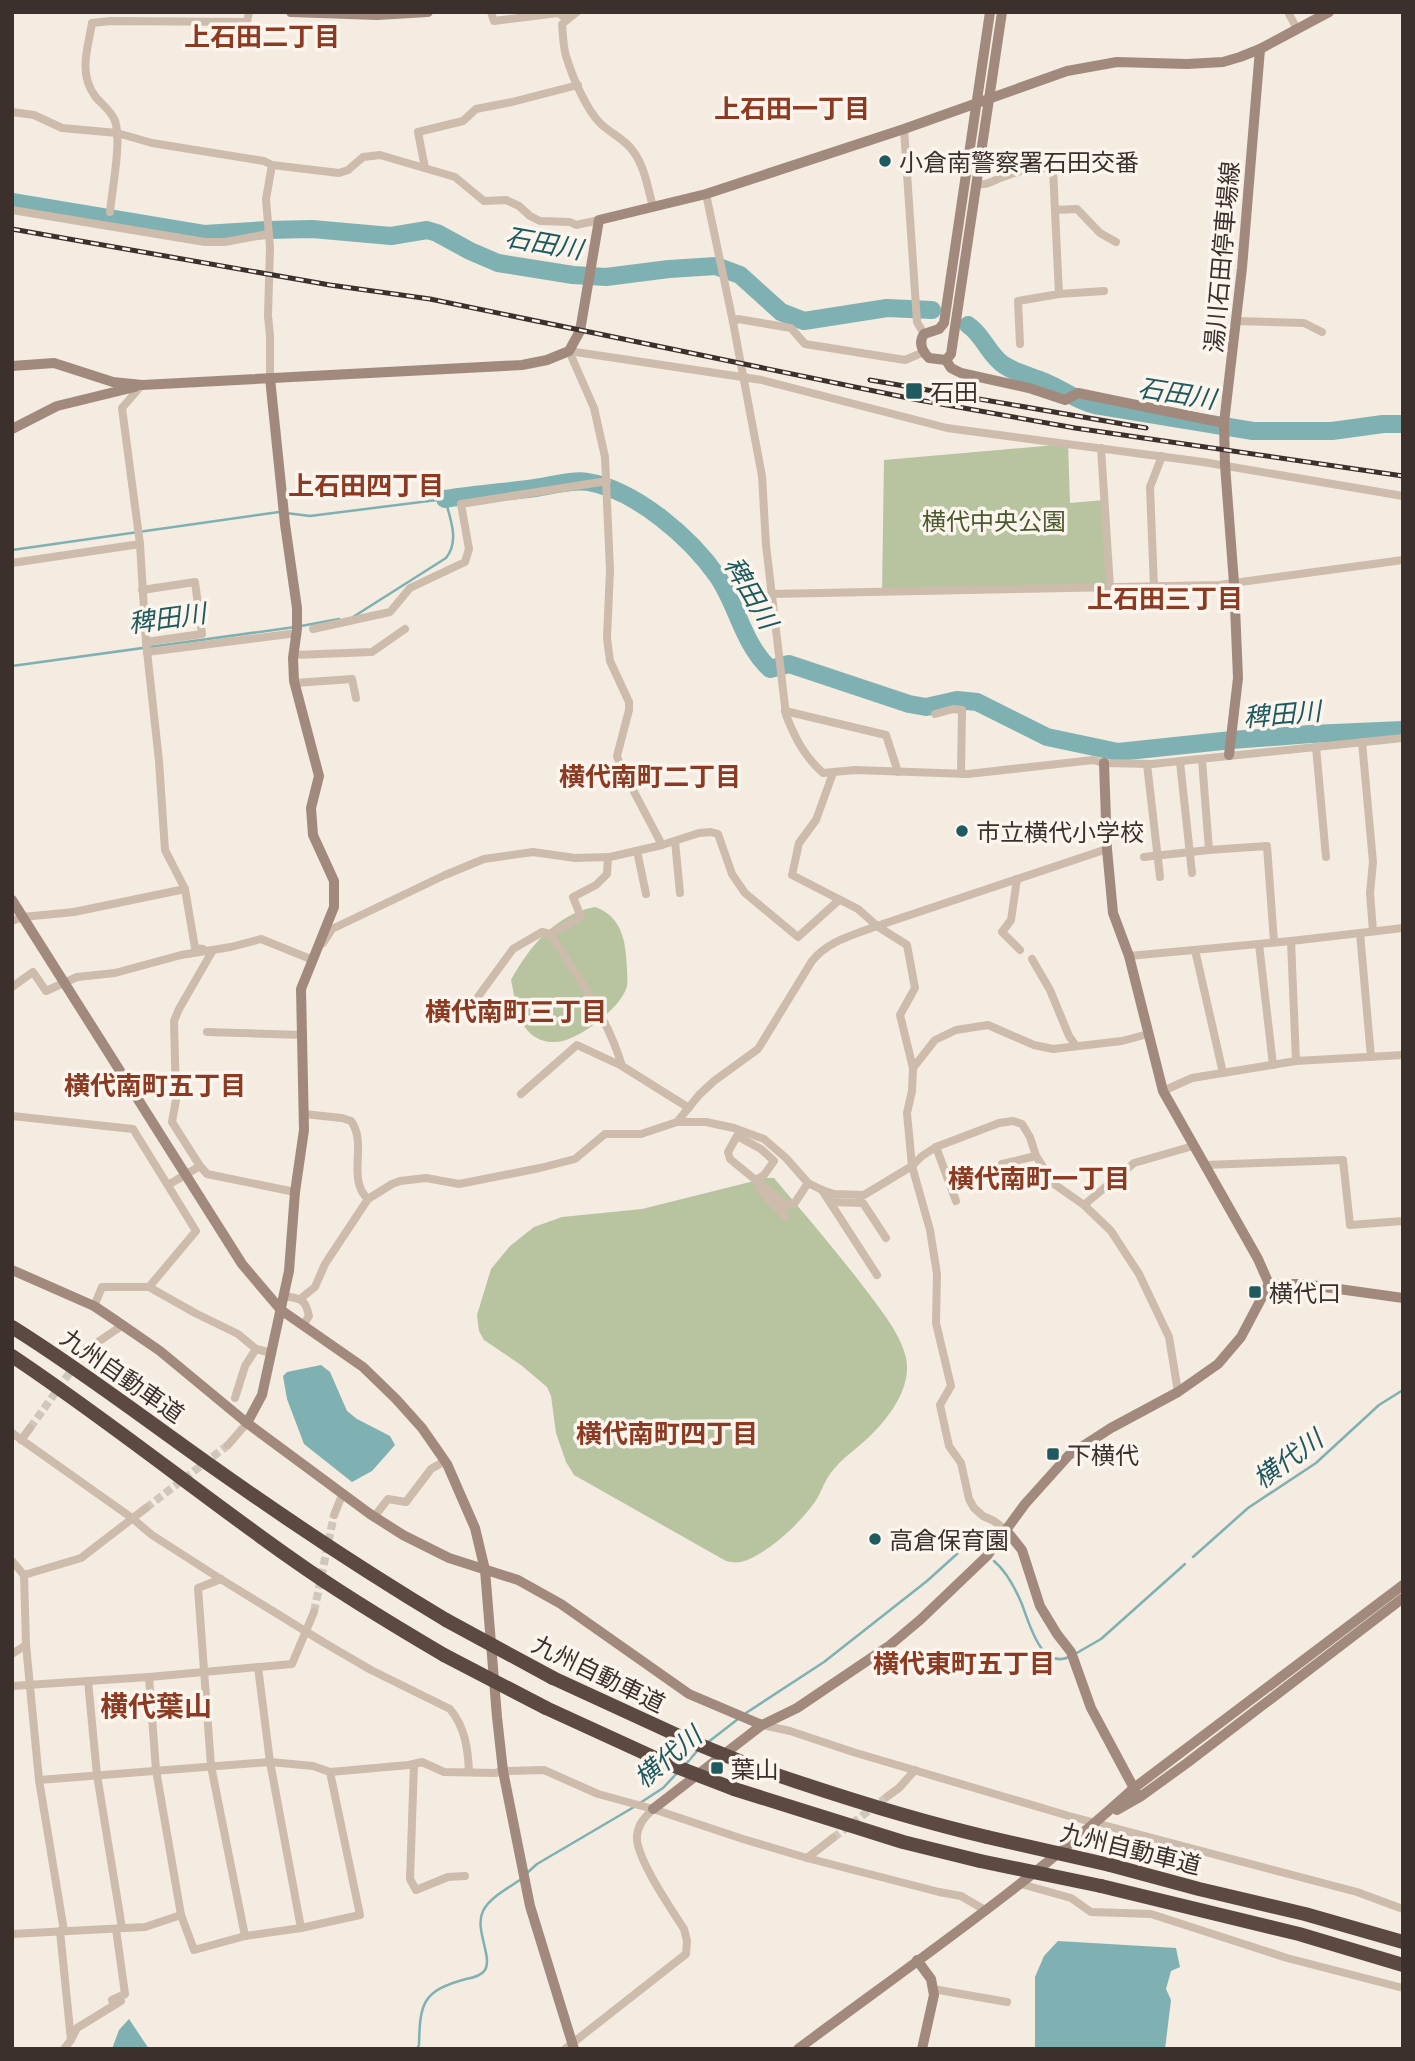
<svg xmlns="http://www.w3.org/2000/svg" width="1415" height="2061" viewBox="0 0 1415 2061" font-family="Barlow,'Noto Sans JP',sans-serif">
  <rect width="100%" height="100%" fill="#f4ebe1"/>
  <!-- green -->
  <g fill="#b8c4a0">
    <polygon points="1068,444 1070,503 1104,500 1110,587 882,592 884,460"/>
    <path d="M 595,907 C 623,917 626,943 627,970 C 627,975 628,981 627,986 C 622,1007 583,1036 563,1041 C 550,1044 537,1041 528,1031 C 516,1018 515,997 511,980 C 529,947 556,914 595,907 Z"/>
    <path d="M 766,1178 L 774,1178 C 806,1216 839,1254 869,1294 C 883,1313 901,1335 906,1358 C 912,1386 891,1415 873,1433 C 859,1448 842,1457 830,1474 C 824,1482 821,1493 815,1502 C 800,1523 767,1555 741,1562 C 736,1563 731,1562 726,1561 L 574,1475 L 566,1462 L 556,1433 L 551,1396 L 547,1387 L 521,1365 L 484,1340 L 479,1331 L 477,1315 L 491,1269 L 510,1246 L 534,1227 L 562,1217 L 642,1209 Z"/>
  </g>
  <!-- water -->
  <g fill="#7fb0b2">
    <polygon points="321,1365 330,1372 347,1411 357,1419 390,1436 395,1445 372,1471 352,1482 304,1444 287,1399 283,1376 287,1372"/>
    <polygon points="1058,1941 1176,1948 1180,1967 1171,1971 1166,1989 1171,2000 1165,2049 1035,2049 1035,1977 1044,1956"/>
    <polygon points="129,2019 149,2049 112,2049 119,2030"/>
  </g>
  <g fill="none" stroke-linecap="round" stroke-linejoin="round">
    <!-- stream -->
    <g stroke="#7fb0b2" stroke-width="2.5">
      <path d="M 286,513 L 310,516 L 445,499 C 450,518 460,541 446,558 L 353,617"/>
      <polyline points="12,550 279,512"/>
      <polyline points="301,626 339,619"/>
      <polyline points="12,666 295,627"/>
      <polyline points="1193,1557 1248,1508 1316,1463 1379,1405 1403,1390"/>
      <path d="M 994,1561 C 1006,1571 1015,1588 1021,1602 C 1029,1621 1040,1670 1069,1657"/>
      <polyline points="1075,1654 1101,1639 1185,1564"/>
      <polyline points="746,1713 824,1662 927,1581 958,1553 969,1547 980,1551"/>
      <polyline points="707,1743 738,1719"/>
      <polyline points="685,1765 699,1749"/>
      <polyline points="640,1803 663,1788 678,1772"/>
      <polyline points="527,1873 537,1864 634,1807"/>
      <path d="M 417,2049 L 419,2045 C 420,2003 422,1991 466,1979 C 472,1978 481,1976 485,1970 C 493,1957 474,1929 483,1911 C 489,1898 508,1888 520,1880"/>
    </g>
    <!-- river -->
    <g stroke="#7fb0b2" stroke-width="18">
      <polyline points="12,202 204,234 267,230 312,229 391,236 427,230 437,233 470,251 498,263 573,275 606,277 669,269 716,266 740,275 781,312 804,321 887,308 932,310"/>
      <path d="M 968,325 C 982,334 987,351 1000,362 C 1011,372 1031,376 1045,382 C 1064,390 1075,400 1095,405 L 1253,431 L 1332,431 L 1383,424 L 1403,424"/>
      <path d="M 445,499 C 475,494 505,492 535,488 C 551,486 572,479 588,482 C 636,490 691,538 718,577 C 738,607 743,644 770,669 L 789,664 L 909,704 L 926,707 L 957,700 L 977,702 L 1047,737 L 1118,752 L 1232,740 L 1311,734 L 1403,730"/>
    </g>
    <!-- street-tunnel -->
    <g stroke="#cfc6bd" stroke-width="8" stroke-dasharray="8 4" stroke-linecap="butt">
      <polyline points="30,1428 86,1350"/>
      <polyline points="146,1508 228,1445"/>
      <polyline points="314,1612 334,1515"/>
      <polyline points="833,1838 888,1796"/>
    </g>
    <!-- street -->
    <g stroke="#cdbbac" stroke-width="8">
      <polyline points="491,12 494,21 558,13 568,19"/>
      <path d="M 577,12 L 562,24 C 563,34 563,46 566,56 C 572,76 586,109 600,123 C 611,134 625,139 633,151 C 645,167 648,189 653,207"/>
      <polyline points="1288,12 1297,29"/>
      <polyline points="12,112 34,115 62,128 117,133 152,143 264,161 272,165 339,173 348,170 363,157 380,155 455,177 484,201 506,200 519,206 530,216 540,221 570,222 576,225 599,220"/>
      <polyline points="904,129 917,322 924,334"/>
      <polyline points="425,168 418,132 463,121 476,109 512,102 578,85"/>
      <path d="M 977,184 C 988,186 993,180 1003,177 C 1022,170 1034,166 1053,169 L 1059,294 L 1018,301 L 1020,344"/>
      <path d="M 706,194 L 733,322 L 762,476 L 766,545 L 786,715 C 795,738 804,756 823,773 L 855,770 L 968,774 L 1093,760 L 1104,763 L 1152,764 L 1403,738"/>
      <polyline points="12,210 205,242 225,242 268,234"/>
      <polyline points="1055,210 1077,209 1100,233 1116,242"/>
      <path d="M 110,212 C 112,190 122,140 115,121 C 111,110 101,104 95,96 C 78,73 88,48 92,23 L 111,21 L 247,22 L 249,12"/>
      <polyline points="1059,294 1104,291"/>
      <polyline points="1236,321 1304,323 1322,332"/>
      <polyline points="733,322 738,319 791,328 805,344 905,360 924,352"/>
      <polyline points="569,351 762,380 947,428 1203,462 1403,496"/>
      <polyline points="569,351 594,408 605,457 610,570 607,638 610,661 629,702 629,710 617,756 621,767 662,845"/>
      <polyline points="270,378 270,336 268,316 270,247 266,199 272,165"/>
      <polyline points="141,386 122,408 140,544 146,642 159,761 165,850 185,889 195,948 203,949"/>
      <polyline points="1101,448 1110,587"/>
      <polyline points="12,563 140,544"/>
      <polyline points="1154,587 1150,487 1162,456"/>
      <polyline points="142,590 195,582 202,634 146,642"/>
      <polyline points="771,594 1219,585 1403,560"/>
      <polyline points="313,629 390,612 410,588 465,562 469,549 461,504 607,481"/>
      <polyline points="147,652 297,633"/>
      <polyline points="294,655 372,652 405,629"/>
      <polyline points="295,683 352,679 356,698"/>
      <polyline points="785,711 886,735 898,772"/>
      <polyline points="935,714 953,709 962,710 961,774"/>
      <polyline points="1362,742 1373,862 1370,893 1373,931"/>
      <polyline points="1316,747 1326,857"/>
      <polyline points="1202,760 1209,850 1267,846 1274,942"/>
      <polyline points="1180,762 1192,873"/>
      <polyline points="1147,764 1160,877"/>
      <polyline points="833,773 816,820 799,843 792,875 858,909 877,926 907,945 915,988 900,1015 913,1068 912,1091 907,1113 912,1166 930,1230 937,1274 936,1323 951,1386 940,1405 949,1446 961,1463 969,1499 974,1508 983,1516 994,1521 1006,1530"/>
      <polyline points="675,841 680,893"/>
      <polyline points="637,851 646,894"/>
      <polyline points="1144,857 1209,850"/>
      <polyline points="1017,879 1011,920 1002,932 1020,950"/>
      <polyline points="12,921 23,917 74,912 185,889"/>
      <polyline points="1360,933 1371,1057"/>
      <path d="M 550,934 C 577,975 608,1018 622,1066 L 689,1108"/>
      <polyline points="1291,941 1296,1061"/>
      <polyline points="323,943 332,929 445,875 484,859 533,852 575,858 610,857 662,845 699,833 711,832 718,834 732,874 745,893 798,937 839,900"/>
      <polyline points="1259,944 1273,1065"/>
      <polyline points="213,950 179,1009 174,1021 176,1100 172,1122 200,1166 207,1174 295,1192"/>
      <polyline points="1195,950 1223,1073"/>
      <polyline points="1129,956 1291,941 1403,928"/>
      <polyline points="1032,959 1050,990 1069,1036 1076,1046"/>
      <polyline points="12,987 33,972 46,991 77,977 115,973 181,955 231,947 261,939 313,960 315,957"/>
      <polyline points="469,1009 513,949 542,932 550,934 581,917 573,897 596,885 607,874 608,857"/>
      <polyline points="207,1032 303,1035"/>
      <polyline points="913,1068 935,1040 956,1030 988,1025 1034,1045 1053,1049 1122,1041 1148,1034"/>
      <polyline points="1163,1091 1192,1078 1296,1061 1403,1055"/>
      <polyline points="521,1094 577,1045 622,1066"/>
      <path d="M 304,1114 L 342,1118 L 351,1121 C 368,1144 346,1179 368,1199"/>
      <polyline points="12,1116 133,1129 196,1231 149,1287 102,1287 94,1306"/>
      <path d="M 677,1122 L 699,1095 L 714,1081 L 758,1049 L 812,961 C 828,941 853,935 877,926 L 1107,849"/>
      <polyline points="936,1147 956,1201"/>
      <polyline points="1204,1165 1343,1160 1350,1225 1403,1221"/>
      <polyline points="756,1180 764,1175 774,1161 761,1149 737,1136 728,1152 730,1159 786,1205 794,1204 808,1183"/>
      <polyline points="761,1184 759,1189 785,1216"/>
      <polyline points="168,1185 200,1166"/>
      <polyline points="1008,1189 1002,1164 1036,1156"/>
      <polyline points="822,1190 877,1275"/>
      <polyline points="830,1202 863,1203 886,1238"/>
      <polyline points="1084,1205 1134,1163 1193,1146"/>
      <polyline points="149,1287 195,1313 238,1334 256,1349 272,1353"/>
      <path d="M 284,1296 C 301,1299 305,1298 309,1316 L 303,1325"/>
      <polyline points="300,1299 315,1287 325,1264 368,1199 392,1184 400,1181 426,1178 459,1184 540,1168 575,1159 605,1134 641,1134 677,1122 706,1122 734,1128 764,1139 786,1158 808,1183 822,1190 834,1194 864,1195 912,1166 922,1156 936,1147 999,1123 1013,1121 1022,1124 1030,1137 1036,1156 1054,1184 1084,1205 1111,1231 1139,1274 1169,1337 1178,1392"/>
      <polyline points="86,1350 123,1325"/>
      <polyline points="235,1398 245,1366 256,1349"/>
      <path d="M 12,1433 L 132,1518 L 152,1535 L 219,1578 L 323,1642 L 371,1670 L 450,1709 C 465,1727 468,1749 469,1772"/>
      <polyline points="21,1440 30,1428"/>
      <polyline points="228,1445 247,1423"/>
      <polyline points="334,1515 343,1493"/>
      <polyline points="374,1517 388,1499 406,1502 431,1469 445,1461"/>
      <polyline points="12,1561 24,1575"/>
      <polyline points="221,1579 198,1588 211,1766 245,1936"/>
      <polyline points="26,1645 39,1780 64,1931"/>
      <polyline points="12,1654 26,1645 24,1575 81,1558 146,1508"/>
      <polyline points="258,1667 270,1762 301,1928"/>
      <polyline points="149,1677 156,1770 181,1915 194,1950 245,1936 301,1928 360,1915 330,1772"/>
      <polyline points="88,1681 97,1775 122,1928"/>
      <polyline points="12,1686 149,1677 292,1664 314,1612"/>
      <polyline points="762,1725 790,1731 853,1752 1069,1816 1357,1892 1403,1909"/>
      <polyline points="414,1764 410,1879 416,1890 448,1877 465,1876"/>
      <polyline points="39,1780 270,1762 313,1766 330,1772 409,1765 422,1762 444,1772 495,1773 503,1771 544,1770 598,1794 653,1809 743,1839 807,1858 939,1892 961,1896 985,1910"/>
      <polyline points="888,1796 899,1788 915,1770"/>
      <polyline points="807,1858 833,1838"/>
      <polyline points="1021,1884 1071,1898 1091,1912 1151,1914 1287,1958 1403,1988"/>
      <polyline points="60,1931 71,2040"/>
      <polyline points="12,1934 145,1927 181,1915"/>
      <polyline points="933,1989 1007,2002"/>
      <polyline points="112,2000 125,1994 116,1929"/>
      <polyline points="64,2049 71,2040 77,2028 121,2001"/>
      <path d="M 565,2049 L 686,1954 L 687,1941 L 684,1929 C 672,1910 635,1857 637,1836 C 638,1824 645,1817 653,1809"/>
    </g>
    <!-- secondary -->
    <g stroke="#a18a7d" stroke-width="10">
      <polyline points="291,12 377,15 428,12"/>
      <path d="M 946,360 L 929,358 C 922,351 918,343 924,334 L 939,329 L 944,323 L 990,12"/>
      <polyline points="946,360 951,354 1002,12"/>
      <polyline points="946,360 951,368 961,373 1029,388 1065,400 1078,393 1224,423"/>
      <polyline points="12,366 54,363 113,382 142,385 522,365 547,360 569,351 580,331 599,220 706,194 904,129 1067,71 1117,62 1187,64 1223,62 1240,57 1260,49 1329,12"/>
      <polyline points="12,429 57,406 135,387"/>
      <polyline points="1229,755 1238,678 1234,583 1225,465 1224,423 1242,268 1260,49"/>
      <polyline points="1104,763 1107,849 1113,913 1129,956 1163,1091 1258,1259 1269,1284"/>
      <polyline points="12,900 242,1264 281,1310 363,1367 396,1399 422,1428 447,1464 475,1528 485,1570 497,1717 503,1771 530,1906 574,2049"/>
      <polyline points="12,1270 94,1306 115,1320 160,1351 247,1423 370,1514 403,1535 449,1558 518,1580 561,1604 689,1694 762,1725"/>
      <polyline points="1269,1284 1303,1284 1403,1298"/>
      <polyline points="247,1423 262,1395 289,1271 295,1192 304,1130 301,989 334,907 334,881 313,835 311,808 319,776 294,681 293,658 297,629 297,608 285,524 270,378"/>
      <polyline points="1006,1530 1022,1550 1040,1606 1057,1634 1071,1652 1091,1708 1136,1792"/>
      <polyline points="653,1809 762,1725 797,1708 889,1646 920,1620 987,1556 1025,1504 1069,1455 1111,1428 1178,1392 1218,1364 1241,1337 1269,1284"/>
      <polyline points="1117,1810 1140,1797 1187,1763 1403,1598"/>
      <polyline points="917,1960 931,1979 934,1995 922,2049"/>
      <path d="M 798,2049 C 912,1964 1029,1884 1134,1788 L 1403,1585"/>
    </g>
    <!-- highway -->
    <g stroke="#5c4a42" stroke-width="14">
      <path d="M 12,1327 C 86,1373 155,1427 227,1477 C 298,1527 371,1575 446,1620"/>
      <path d="M 12,1356 C 108,1420 198,1493 292,1559 C 341,1594 393,1625 444,1655"/>
      <polyline points="553,1678 690,1741"/>
      <polyline points="546,1708 664,1762"/>
      <path d="M 754,1767 C 831,1794 907,1818 987,1837"/>
      <polyline points="734,1789 903,1842 980,1861"/>
      <polyline points="1110,1865 1199,1889 1305,1914 1403,1942"/>
      <polyline points="1101,1886 1299,1934 1403,1965"/>
    </g>
    <!-- rail casing -->
    <g stroke="#3b302b" stroke-width="5">
      <g id="rail">
        <polyline points="12,229 330,285 430,299 913,399 1075,428 1403,476"/>
        <polyline points="870,380 1146,428"/>
      </g>
    </g>
    <!-- rail -->
    <use href="#rail" stroke="#fbf5ee" stroke-width="2.5" stroke-dasharray="8" stroke-linecap="butt"/>
    <!-- highway-bridge -->
    <g stroke="#5c4a42" stroke-width="14">
      <polyline points="446,1620 553,1678"/>
      <polyline points="444,1655 546,1708"/>
      <polyline points="690,1741 754,1767"/>
      <polyline points="664,1762 734,1789"/>
      <polyline points="987,1837 1110,1865"/>
      <polyline points="980,1861 1101,1886"/>
    </g>
  </g>
  <!-- markers -->
  <g fill="#1f5a5e" stroke="#fbf5ee" stroke-width="2.5">
    <circle cx="885" cy="161" r="7"/>
    <rect x="905" y="382" width="18" height="18" rx="3.5"/>
    <circle cx="962" cy="831" r="7"/>
    <rect x="1248" y="1285" width="14" height="14" rx="3.5"/>
    <rect x="1046" y="1447" width="14" height="14" rx="3.5"/>
    <circle cx="875" cy="1539" r="7"/>
    <rect x="710" y="1761" width="14" height="14" rx="3.5"/>
  </g>
  <g text-anchor="middle" dominant-baseline="central" stroke-width="7" stroke-linejoin="round" paint-order="stroke">
    <!-- poi labels -->
    <g font-size="24" fill="#3b302b" stroke="#fbf5ee" text-anchor="start">
      <text x="899" y="161">小倉南警察署石田交番</text>
      <text x="930" y="391">石田</text>
      <text x="976" y="831">市立横代小学校</text>
      <text x="1269" y="1292">横代口</text>
      <text x="1067" y="1454">下横代</text>
      <text x="889" y="1539">高倉保育園</text>
      <text x="731" y="1768">葉山</text>
    </g>
    <!-- street labels -->
    <g font-size="24" fill="#3b302b" stroke="#fbf5ee">
      <text transform="translate(1221 257) rotate(-85)">湯川石田停車場線</text>
      <text transform="translate(123 1375) rotate(35)">九州自動車道</text>
      <text transform="translate(599 1673) rotate(26)">九州自動車道</text>
      <text transform="translate(1131 1848) rotate(14)">九州自動車道</text>
    </g>
    <!-- park labels -->
    <g font-size="24" fill="#4a5a2e" stroke="#fbf5ee">
      <text x="994" y="520">横代中央公園</text>
    </g>
    <!-- neighbourhood labels -->
    <g font-size="26" font-weight="bold" fill="#8c3b22" stroke="#fbf5ee">
      <text x="262" y="35">上石田二丁目</text>
      <text x="792" y="107">上石田一丁目</text>
      <text x="366" y="484">上石田四丁目</text>
      <text x="1165" y="597">上石田三丁目</text>
      <text x="650" y="775">横代南町二丁目</text>
      <text x="516" y="1010">横代南町三丁目</text>
      <text x="155" y="1084">横代南町五丁目</text>
      <text x="1039" y="1177">横代南町一丁目</text>
      <text x="667" y="1432">横代南町四丁目</text>
      <text x="964" y="1662">横代東町五丁目</text>
    </g>
    <!-- water labels -->
    <g font-size="26" font-style="italic" fill="#1f5a5e" stroke="#fbf5ee">
      <text transform="translate(544 242) rotate(10)">石田川</text>
      <text transform="translate(1177 392) rotate(9)">石田川</text>
      <text transform="translate(752 592) rotate(60)">稗田川</text>
      <text transform="translate(167 617) rotate(-8)">稗田川</text>
      <text transform="translate(1282 713) rotate(-5)">稗田川</text>
      <text transform="translate(1287 1458) rotate(-36)">横代川</text>
      <text transform="translate(667 1756) rotate(-40)">横代川</text>
    </g>
    <!-- quarter labels -->
    <g font-size="28" font-weight="bold" fill="#8c3b22" stroke="#fbf5ee">
      <text x="156" y="1705">横代葉山</text>
    </g>
  </g>
  <!-- border -->
  <rect width="1415" height="2061" fill="none" stroke="#3b302b" stroke-width="28"/>
</svg>
